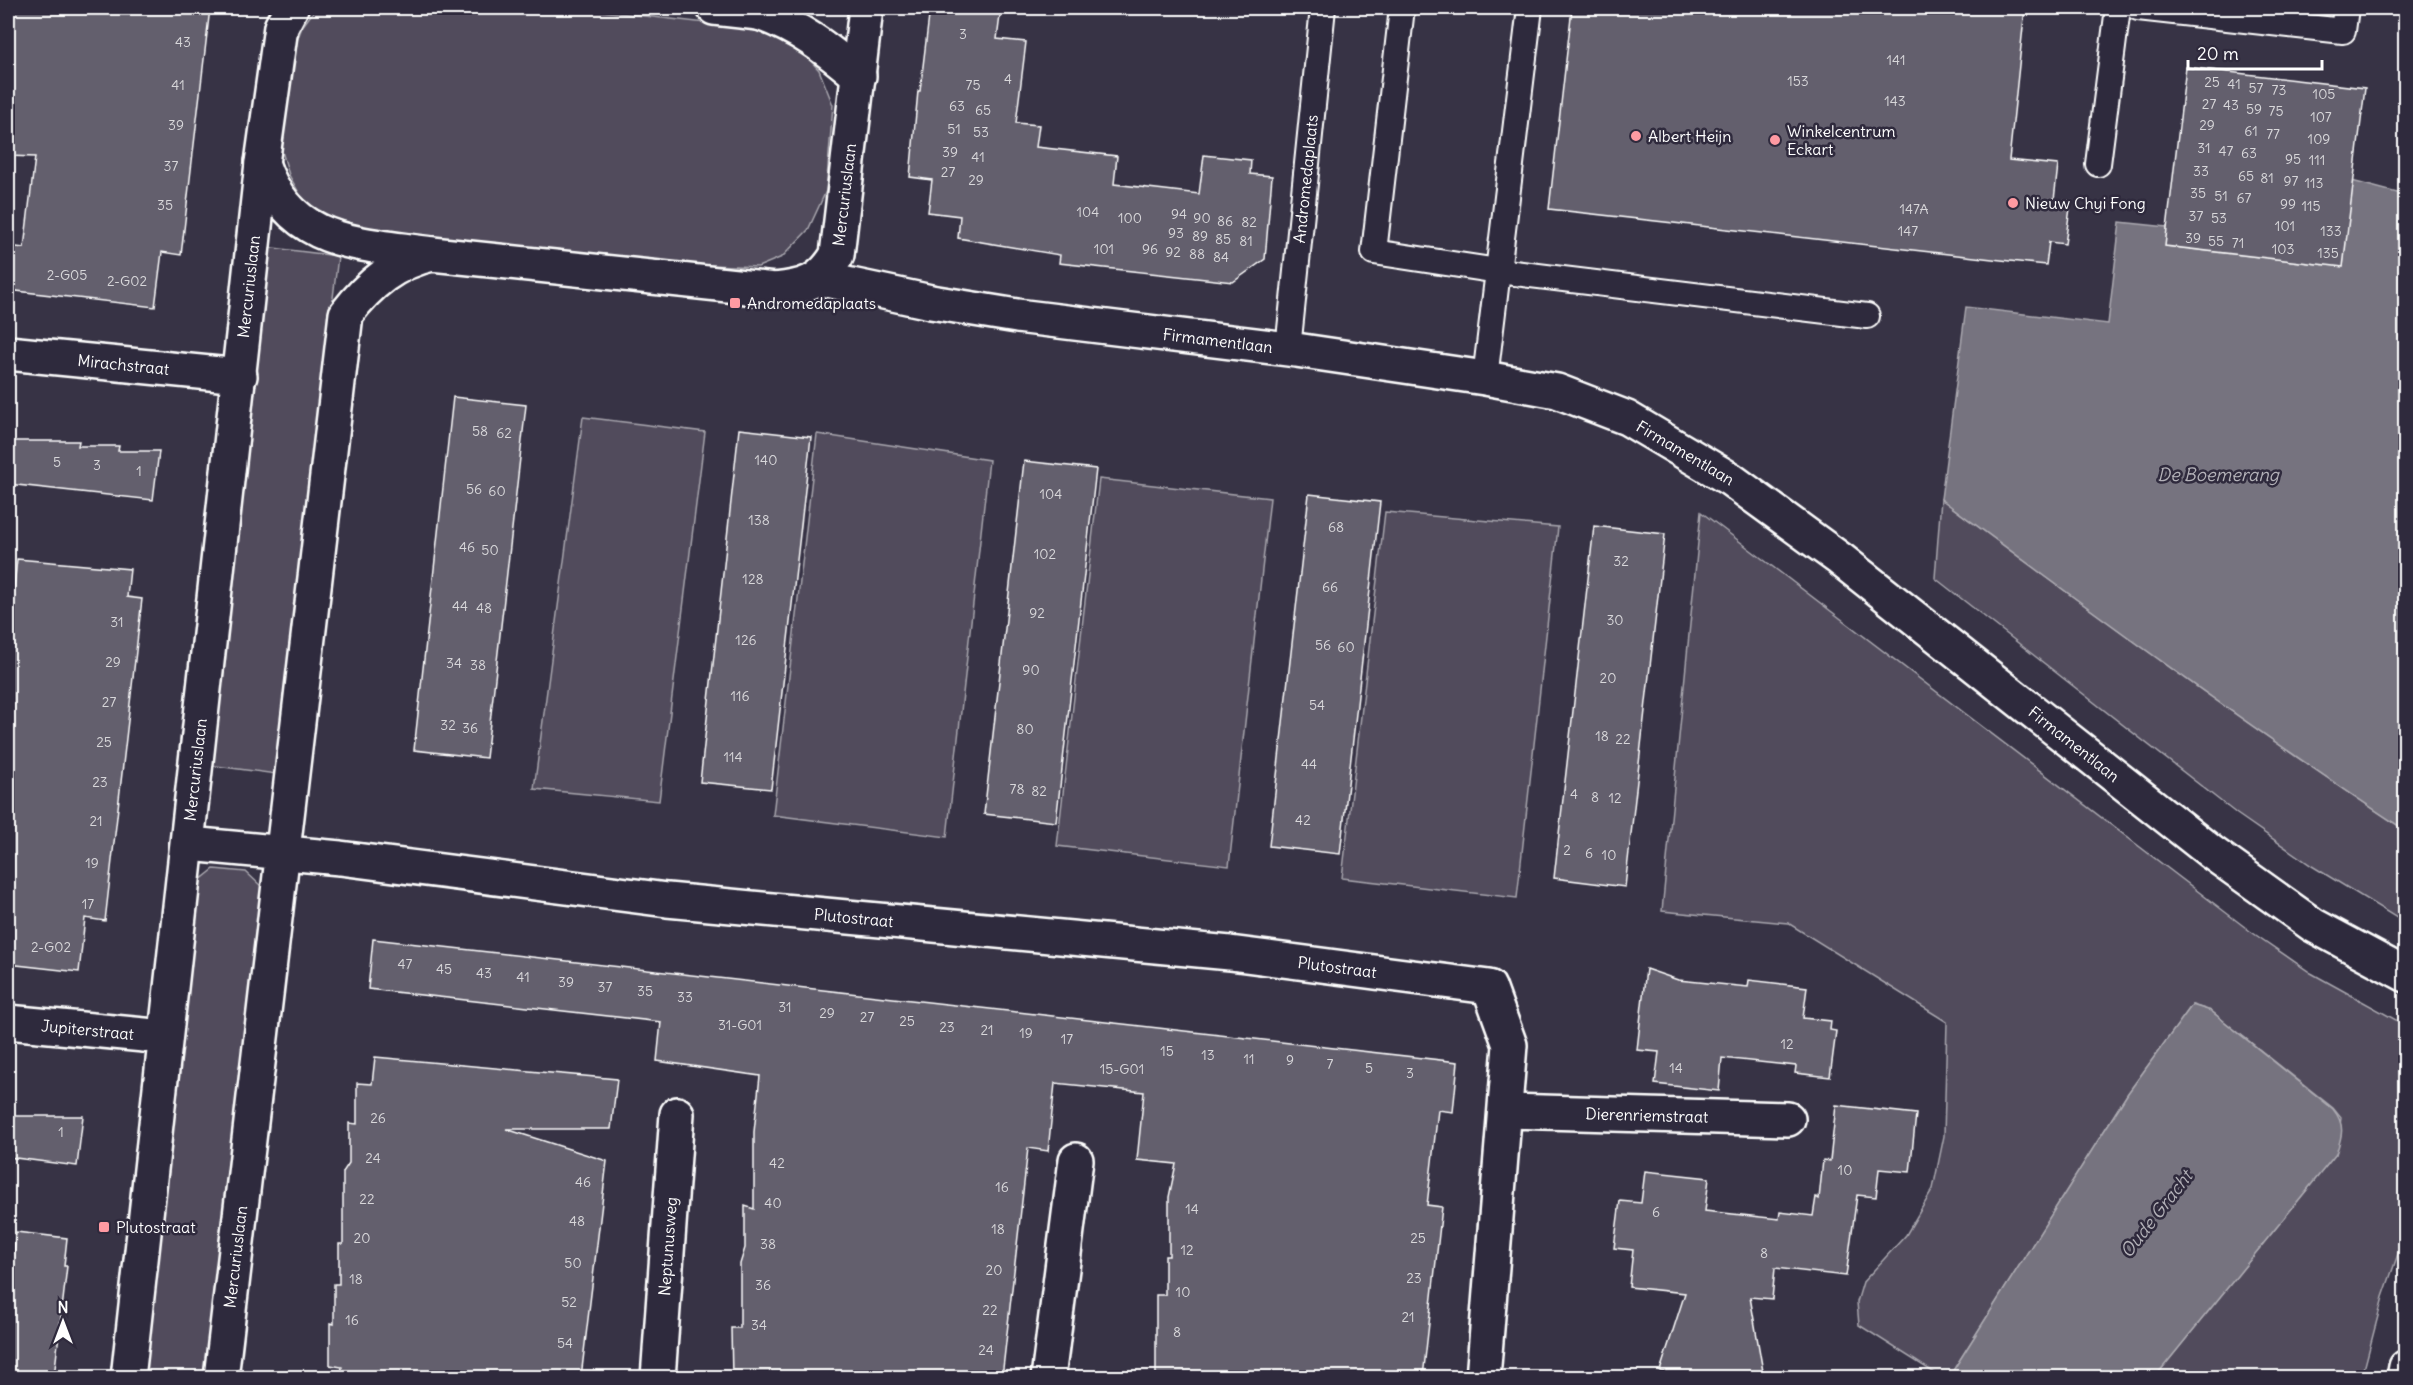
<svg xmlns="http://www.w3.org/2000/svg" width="2413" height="1385" viewBox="0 0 2413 1385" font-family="Delius,sans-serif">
  <rect width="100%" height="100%" fill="#373345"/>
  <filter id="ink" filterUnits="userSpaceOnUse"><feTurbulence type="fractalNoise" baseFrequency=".0167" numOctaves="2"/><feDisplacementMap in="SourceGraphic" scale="12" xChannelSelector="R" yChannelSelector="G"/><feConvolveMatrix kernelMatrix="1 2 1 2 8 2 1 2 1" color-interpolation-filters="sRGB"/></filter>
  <g filter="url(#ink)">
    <!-- green -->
    <g fill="#514c5c" stroke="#a8a6ae" stroke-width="1.5">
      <polygon points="316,8 575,8 758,29 796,45 819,70 833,105 826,191 808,230 782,257 758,267 661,263 373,231 335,224 303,200 289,175 279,141 292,54 302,27"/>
      <polygon points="265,247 338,256 276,774 209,765"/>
      <polygon points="583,417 705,432 659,801 534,789"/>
      <polygon points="817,434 989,460 947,837 773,815"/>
      <polygon points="1099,479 1270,498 1229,866 1057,846"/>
      <path d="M 1941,499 C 2094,613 2246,725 2405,830 L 2405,923 L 2312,866 L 2237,814 L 1935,578 Z"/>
      <polygon points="1385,512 1558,527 1517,898 1342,878"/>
      <polygon points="1701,512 2250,931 2311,973 2405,1025 2405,1234 2383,1297 2362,1377 2247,1375 2246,1378 2155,1377 2336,1154 2341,1118 2333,1108 2211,1011 2192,1005 2128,1093 1949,1377 1941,1377 1859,1325 1857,1302 1863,1282 1906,1235 1933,1189 1944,1136 1947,1022 1788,923 1662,911"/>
      <polygon points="214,869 246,872 261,886 263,903 210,1377 136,1378 199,881"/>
    </g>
    <!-- water -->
    <g fill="#76737f" stroke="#adabb2" stroke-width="1.5">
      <path d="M 2352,181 L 2405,195 L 2405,830 C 2246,725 2094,613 1941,499 L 1966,307 L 2108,324 L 2120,222 L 2167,227 L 2166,246 L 2343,267 Z"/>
      <path d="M 2192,1005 L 2211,1011 L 2333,1109 C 2346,1125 2342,1136 2336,1154 L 2155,1377 L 1949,1377 L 2128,1093 Z"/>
    </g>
    <!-- building -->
    <g fill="#635f6d" stroke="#fff" stroke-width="1.5">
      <polygon points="8,8 210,8 181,255 162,252 155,307 8,290 8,246 24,248 35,157 8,156"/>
      <polygon points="930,8 1001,8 997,39 1026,42 1016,123 1039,125 1036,147 1117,156 1114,184 1199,194 1204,155 1251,160 1250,174 1272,176 1265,259 1233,282 1059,263 1060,255 958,238 960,216 928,212 932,180 910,177 918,91 920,91"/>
      <polygon points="1572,8 2025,8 2009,160 2058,165 2054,200 2071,201 2065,244 2049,242 2046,265 1549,209"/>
      <polygon points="2186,67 2365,88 2343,267 2165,246"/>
      <polygon points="453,397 526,405 486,758 414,750"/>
      <polygon points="739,429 811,437 771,789 700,782"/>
      <polygon points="8,441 79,441 78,446 119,446 118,451 159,451 153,500 8,484"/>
      <polygon points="1024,461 1096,469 1056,822 984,814"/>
      <polygon points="1309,494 1380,502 1340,854 1269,846"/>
      <polygon points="1594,526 1665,534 1625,887 1554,878"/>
      <polygon points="17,559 130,569 127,597 142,599 105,921 85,918 79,972 8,964 8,643"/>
      <polygon points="373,939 1458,1062 1453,1112 1438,1110 1427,1205 1442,1207 1423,1377 1156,1377 1156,1295 1165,1295 1165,1256 1169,1256 1169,1197 1176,1164 1137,1160 1144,1092 1055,1083 1048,1151 1028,1148 1002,1377 732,1377 731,1328 740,1328 740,1264 745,1248 745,1206 754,1209 754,1132 760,1076 657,1061 661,1022 368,989"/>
      <polygon points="1646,969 1678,980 1748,987 1749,980 1807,987 1803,1018 1831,1021 1830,1030 1836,1031 1830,1077 1795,1073 1796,1066 1722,1058 1719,1091 1655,1084 1659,1052 1637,1050"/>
      <polygon points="375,1057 617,1079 611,1129 506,1129 607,1161 581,1377 341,1377 342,1367 330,1365 330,1323 334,1324 334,1284 339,1284 339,1244 343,1244 343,1172 349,1163 349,1123 357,1124 357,1083 372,1084"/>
      <polygon points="1836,1105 1916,1114 1910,1172 1879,1169 1876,1197 1857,1195 1846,1276 1775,1268 1772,1299 1750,1297 1764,1377 1662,1377 1664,1372 1660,1371 1685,1293 1629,1287 1633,1250 1614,1248 1620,1201 1641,1203 1645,1171 1709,1178 1705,1211 1779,1219 1780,1212 1813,1216 1816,1197 1819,1199 1823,1160 1830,1161"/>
      <polygon points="8,1116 83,1116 77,1166 8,1157"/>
      <polygon points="16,1232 67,1238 64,1266 67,1266 54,1377 8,1377 8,1315"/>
    </g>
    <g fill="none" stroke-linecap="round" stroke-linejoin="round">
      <!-- service casing -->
      <g stroke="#fff" stroke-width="28">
        <g id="service">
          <polyline points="1402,8 1374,252 1498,271 1867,316"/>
          <polyline points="2138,8 2343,31 2346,8"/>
          <polyline points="2098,164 2118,8"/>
          <path id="s1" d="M 1288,349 L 1323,8"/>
          <polyline points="1485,378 1530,8"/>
        </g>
      </g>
      <!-- minor casing -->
      <g stroke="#fff" stroke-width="38">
        <g id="minor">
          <path d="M 759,13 C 800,28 826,48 859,76"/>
          <path d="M 262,163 C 290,246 359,243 432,254"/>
          <path id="s2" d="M 818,278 L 931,302 L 1017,316 L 1296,350 L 1485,378 L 1557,391 L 1627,418 L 1730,479 L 1840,559 L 2211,852 L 2313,925 L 2406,975"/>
          <path id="s3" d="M 8,353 L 240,376"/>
          <path id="s4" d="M 189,844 L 340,858 L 667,900 L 1230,953 L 1489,987 L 1510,1045 L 1483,1378"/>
          <path id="s5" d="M 8,1022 L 165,1037"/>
          <path id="s6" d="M 1506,1111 L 1788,1119"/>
          <path id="s7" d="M 658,1378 L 677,1114"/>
          <polyline points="1048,1378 1076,1160"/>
          <polyline points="2404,1378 2406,1367"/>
        </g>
      </g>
      <!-- tertiary casing -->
      <g stroke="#fff" stroke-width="38">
        <g id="tertiary">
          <polyline points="714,8 759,13 759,8"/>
          <path id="s8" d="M 128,1378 L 262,163 L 281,27 L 291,8"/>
          <path id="s9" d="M 221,1378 L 346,314 C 369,284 395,262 432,254 L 775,290 C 805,287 821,282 837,255 L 866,8"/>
        </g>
      </g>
      <!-- service -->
      <use href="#service" stroke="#2f2a3d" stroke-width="24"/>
      <!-- minor -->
      <use href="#minor" stroke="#2f2a3d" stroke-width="33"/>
      <!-- tertiary -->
      <use href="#tertiary" stroke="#2f2a3d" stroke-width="33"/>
    </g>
  </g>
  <!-- markers -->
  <g fill="#ff9aa2" stroke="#2f2a3d" stroke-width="2">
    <circle cx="1636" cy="136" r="6"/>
    <circle cx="1775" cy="140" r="6"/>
    <circle cx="2013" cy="203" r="6"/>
    <rect x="729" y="297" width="12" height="12" rx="3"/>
    <rect x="98" y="1221" width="12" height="12" rx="3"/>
  </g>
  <g text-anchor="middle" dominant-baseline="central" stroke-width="5" stroke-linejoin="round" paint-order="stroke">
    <!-- number labels -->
    <g font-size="14" fill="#d8d7da">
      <text x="963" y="34">3</text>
      <text x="183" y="42">43</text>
      <text x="1896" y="60">141</text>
      <text x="1008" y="79">4</text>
      <text x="1798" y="81">153</text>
      <text x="2212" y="82">25</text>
      <text x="2234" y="84">41</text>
      <text x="178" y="85">41</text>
      <text x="973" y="85">75</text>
      <text x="2256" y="88">57</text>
      <text x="2279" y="90">73</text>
      <text x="2324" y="94">105</text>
      <text x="1895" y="101">143</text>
      <text x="2209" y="104">27</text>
      <text x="2231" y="105">43</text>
      <text x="957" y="106">63</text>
      <text x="2254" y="109">59</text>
      <text x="983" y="110">65</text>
      <text x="2276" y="111">75</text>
      <text x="2321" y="117">107</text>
      <text x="176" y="125">39</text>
      <text x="2207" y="125">29</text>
      <text x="954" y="129">51</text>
      <text x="2251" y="131">61</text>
      <text x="981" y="132">53</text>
      <text x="2273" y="134">77</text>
      <text x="2319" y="139">109</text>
      <text x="2204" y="148">31</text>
      <text x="2226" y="151">47</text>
      <text x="950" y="152">39</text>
      <text x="2249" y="153">63</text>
      <text x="978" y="157">41</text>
      <text x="2293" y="159">95</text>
      <text x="2317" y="160">111</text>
      <text x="171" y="166">37</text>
      <text x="2201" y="171">33</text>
      <text x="948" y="172">27</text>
      <text x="2246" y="176">65</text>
      <text x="2267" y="178">81</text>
      <text x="976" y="180">29</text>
      <text x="2291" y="181">97</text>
      <text x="2314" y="183">113</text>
      <text x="2198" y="193">35</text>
      <text x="2221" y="196">51</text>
      <text x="2244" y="198">67</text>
      <text x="2288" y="204">99</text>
      <text x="165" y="205">35</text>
      <text x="2311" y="206">115</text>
      <text x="1914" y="209">147A</text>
      <text x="1088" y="212">104</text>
      <text x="1179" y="214">94</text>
      <text x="2196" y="216">37</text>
      <text x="1130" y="218">100</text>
      <text x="1202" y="218">90</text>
      <text x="2219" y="218">53</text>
      <text x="1225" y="221">86</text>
      <text x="1249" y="222">82</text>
      <text x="2285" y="226">101</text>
      <text x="1908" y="231">147</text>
      <text x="2331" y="231">133</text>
      <text x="1176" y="233">93</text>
      <text x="1200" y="236">89</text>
      <text x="2193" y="238">39</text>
      <text x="1223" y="239">85</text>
      <text x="1246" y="241">81</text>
      <text x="2216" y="241">55</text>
      <text x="2238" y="243">71</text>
      <text x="1104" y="249">101</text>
      <text x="1150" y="249">96</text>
      <text x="2283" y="249">103</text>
      <text x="1173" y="252">92</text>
      <text x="2328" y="253">135</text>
      <text x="1197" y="254">88</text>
      <text x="1221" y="257">84</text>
      <text x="67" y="275">2-G05</text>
      <text x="127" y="281">2-G02</text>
      <text x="480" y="431">58</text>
      <text x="504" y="433">62</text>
      <text x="766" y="460">140</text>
      <text x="57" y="462">5</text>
      <text x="97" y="465">3</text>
      <text x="139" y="471">1</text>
      <text x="474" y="489">56</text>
      <text x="497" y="491">60</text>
      <text x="1051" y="494">104</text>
      <text x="759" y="520">138</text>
      <text x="1336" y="527">68</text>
      <text x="467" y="547">46</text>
      <text x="490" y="550">50</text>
      <text x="1045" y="554">102</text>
      <text x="1621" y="561">32</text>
      <text x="753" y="579">128</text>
      <text x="1330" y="587">66</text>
      <text x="460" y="606">44</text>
      <text x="484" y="608">48</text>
      <text x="1037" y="613">92</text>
      <text x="1615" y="620">30</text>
      <text x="117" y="622">31</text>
      <text x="746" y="640">126</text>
      <text x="1323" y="645">56</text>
      <text x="1346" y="647">60</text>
      <text x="113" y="662">29</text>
      <text x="454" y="663">34</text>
      <text x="478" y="665">38</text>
      <text x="1031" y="670">90</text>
      <text x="1608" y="678">20</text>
      <text x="740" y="696">116</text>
      <text x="109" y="702">27</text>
      <text x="1317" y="705">54</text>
      <text x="448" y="725">32</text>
      <text x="470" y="728">36</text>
      <text x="1025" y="729">80</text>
      <text x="1602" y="736">18</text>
      <text x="1623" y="739">22</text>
      <text x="104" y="742">25</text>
      <text x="733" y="757">114</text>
      <text x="1309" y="764">44</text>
      <text x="100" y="782">23</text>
      <text x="1017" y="789">78</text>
      <text x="1039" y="791">82</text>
      <text x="1574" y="794">4</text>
      <text x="1595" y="797">8</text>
      <text x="1615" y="798">12</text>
      <text x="1303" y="820">42</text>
      <text x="96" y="821">21</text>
      <text x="1567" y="850">2</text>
      <text x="1589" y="853">6</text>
      <text x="1609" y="855">10</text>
      <text x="92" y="863">19</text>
      <text x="88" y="904">17</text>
      <text x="51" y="947">2-G02</text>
      <text x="405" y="964">47</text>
      <text x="444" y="969">45</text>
      <text x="484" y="973">43</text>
      <text x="523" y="977">41</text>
      <text x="566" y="982">39</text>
      <text x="605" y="987">37</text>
      <text x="645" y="991">35</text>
      <text x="685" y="997">33</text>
      <text x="785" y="1007">31</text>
      <text x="827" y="1013">29</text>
      <text x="867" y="1017">27</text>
      <text x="907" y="1021">25</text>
      <text x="740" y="1025">31-G01</text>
      <text x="947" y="1027">23</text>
      <text x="987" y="1030">21</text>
      <text x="1026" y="1033">19</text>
      <text x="1067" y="1039">17</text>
      <text x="1787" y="1044">12</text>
      <text x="1167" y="1051">15</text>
      <text x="1208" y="1055">13</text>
      <text x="1249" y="1059">11</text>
      <text x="1290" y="1060">9</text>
      <text x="1330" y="1064">7</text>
      <text x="1369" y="1068">5</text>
      <text x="1676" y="1068">14</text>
      <text x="1122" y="1069">15-G01</text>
      <text x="1410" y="1073">3</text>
      <text x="378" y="1118">26</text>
      <text x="61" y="1132">1</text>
      <text x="373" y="1158">24</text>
      <text x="777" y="1163">42</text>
      <text x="1845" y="1170">10</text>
      <text x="583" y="1182">46</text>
      <text x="1002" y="1187">16</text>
      <text x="367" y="1199">22</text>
      <text x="773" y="1203">40</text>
      <text x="1192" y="1209">14</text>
      <text x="1656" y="1212">6</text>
      <text x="577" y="1221">48</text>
      <text x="998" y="1229">18</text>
      <text x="362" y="1238">20</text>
      <text x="1418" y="1238">25</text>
      <text x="768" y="1244">38</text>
      <text x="1187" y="1250">12</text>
      <text x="1764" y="1253">8</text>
      <text x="573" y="1263">50</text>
      <text x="994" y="1270">20</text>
      <text x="1414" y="1278">23</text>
      <text x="356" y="1279">18</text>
      <text x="763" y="1285">36</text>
      <text x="1183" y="1292">10</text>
      <text x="569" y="1302">52</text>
      <text x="990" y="1310">22</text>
      <text x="1408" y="1317">21</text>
      <text x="352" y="1320">16</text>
      <text x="759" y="1325">34</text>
      <text x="1177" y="1332">8</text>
      <text x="565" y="1343">54</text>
      <text x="986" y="1350">24</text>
    </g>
    <!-- poi labels -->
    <g font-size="16" fill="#fff" stroke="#2f2a3d" text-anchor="start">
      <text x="1787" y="131">Winkelcentrum<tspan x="1787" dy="18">Eckart</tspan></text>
      <text x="1648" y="136">Albert Heijn</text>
      <text x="2025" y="203">Nieuw Chyi Fong</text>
      <text x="747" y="303">Andromedaplaats</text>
      <text x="116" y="1227">Plutostraat</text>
    </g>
    <!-- street labels -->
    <g font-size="16" fill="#fff" stroke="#2f2a3d">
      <text stroke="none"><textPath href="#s1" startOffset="171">Andromedaplaats</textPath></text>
      <text stroke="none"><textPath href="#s9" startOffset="1659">Mercuriuslaan</textPath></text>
      <text stroke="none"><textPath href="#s8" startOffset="1098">Mercuriuslaan</textPath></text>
      <text stroke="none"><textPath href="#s2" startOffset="405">Firmamentlaan</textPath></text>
      <text stroke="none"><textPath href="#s3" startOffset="116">Mirachstraat</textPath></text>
      <text stroke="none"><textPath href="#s2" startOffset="891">Firmamentlaan</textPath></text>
      <text stroke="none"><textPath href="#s2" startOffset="1377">Firmamentlaan</textPath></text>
      <text stroke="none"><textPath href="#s8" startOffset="612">Mercuriuslaan</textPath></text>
      <text stroke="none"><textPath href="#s4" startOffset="669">Plutostraat</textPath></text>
      <text stroke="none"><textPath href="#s4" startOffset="1155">Plutostraat</textPath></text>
      <text stroke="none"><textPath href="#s5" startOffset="80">Jupiterstraat</textPath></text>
      <text stroke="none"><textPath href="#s6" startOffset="141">Dierenriemstraat</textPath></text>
      <text stroke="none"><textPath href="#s7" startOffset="132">Neptunusweg</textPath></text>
      <text stroke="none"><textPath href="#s9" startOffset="122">Mercuriuslaan</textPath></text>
    </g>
    <!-- water labels -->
    <g font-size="18" font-style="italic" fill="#b4b2b9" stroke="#2f2a3d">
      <text x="2218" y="474">De Boemerang</text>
      <text transform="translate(2156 1214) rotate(-52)">Oude Gracht</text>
    </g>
  </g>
  <!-- margin -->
  <rect width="2413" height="1385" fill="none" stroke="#2f2a3d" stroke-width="30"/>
  <rect x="15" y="15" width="2383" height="1355" fill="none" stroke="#fff" stroke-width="2" filter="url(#ink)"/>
  <!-- north arrow -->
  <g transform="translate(63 1322)" stroke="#2f2a3d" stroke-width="4.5" paint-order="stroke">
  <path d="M0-4.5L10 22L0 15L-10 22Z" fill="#ffffff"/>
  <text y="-9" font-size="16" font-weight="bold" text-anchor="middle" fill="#ffffff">N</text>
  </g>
  <!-- scale -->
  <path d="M2188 60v9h134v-9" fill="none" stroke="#ffffff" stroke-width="3"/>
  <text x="2197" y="60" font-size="18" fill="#ffffff" stroke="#2f2a3d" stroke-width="4.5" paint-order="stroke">20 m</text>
</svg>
